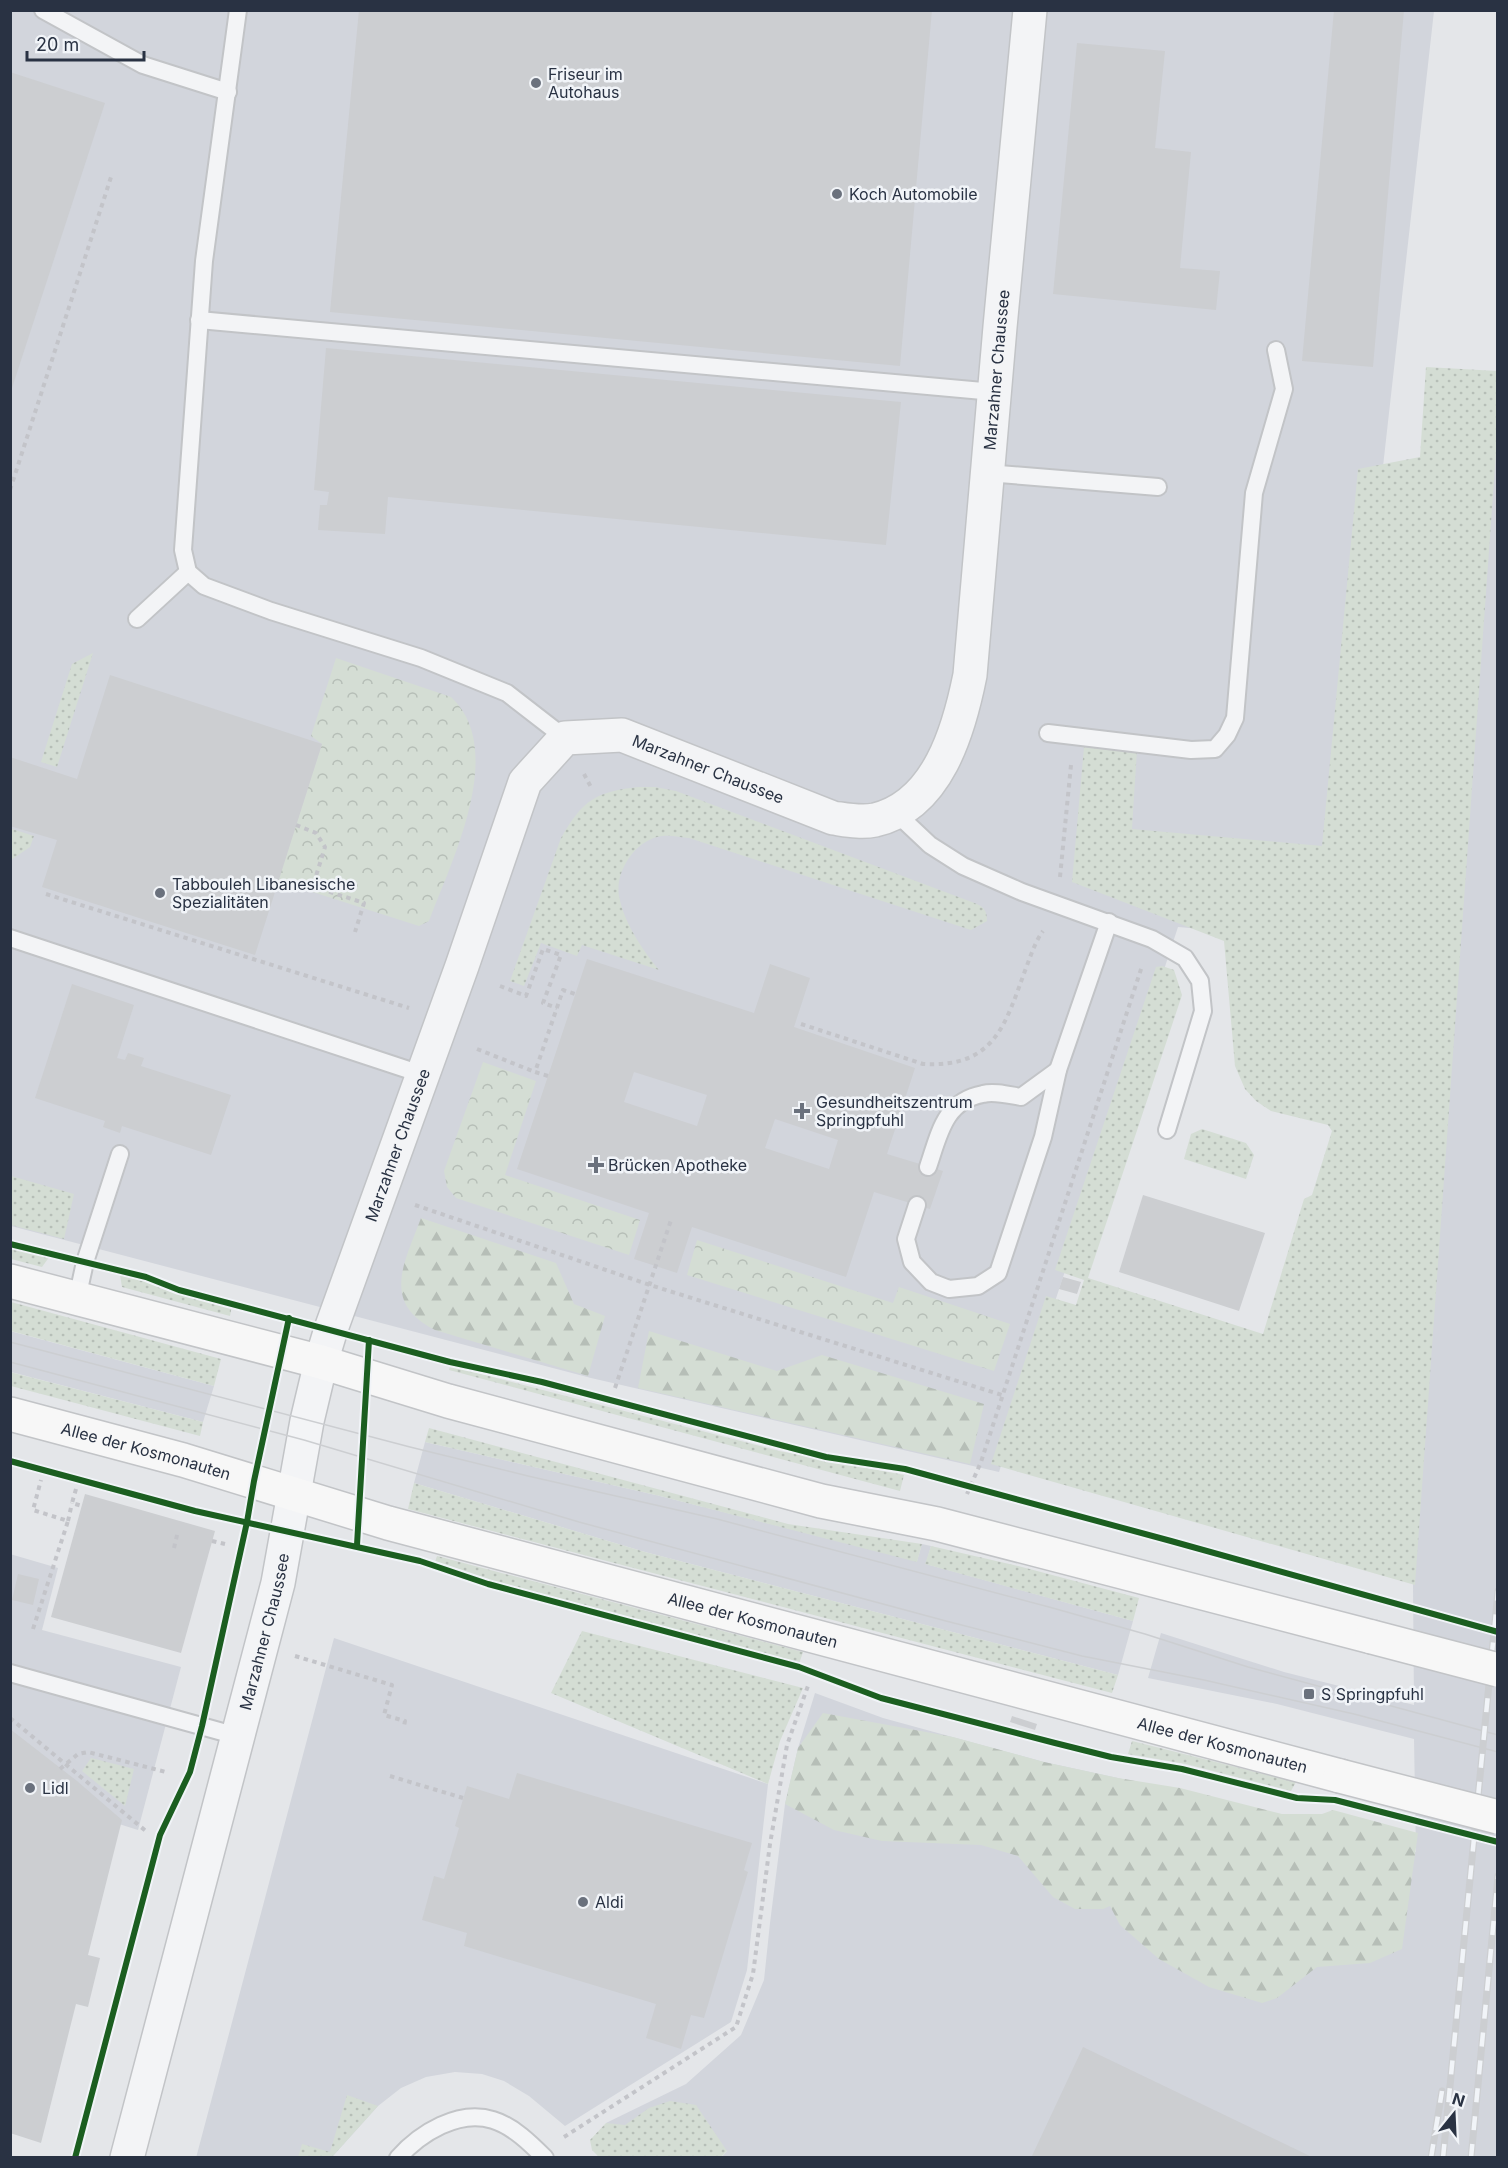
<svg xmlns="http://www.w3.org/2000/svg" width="1508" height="2168" viewBox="0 0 1508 2168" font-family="Inter,sans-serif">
  <defs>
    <pattern id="grass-dots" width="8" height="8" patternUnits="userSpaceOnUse" patternTransform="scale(1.5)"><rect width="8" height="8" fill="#d4ddd4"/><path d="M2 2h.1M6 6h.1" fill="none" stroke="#b6beb7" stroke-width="1.8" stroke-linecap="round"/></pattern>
    <pattern id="forest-firs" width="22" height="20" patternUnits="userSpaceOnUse" patternTransform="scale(1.5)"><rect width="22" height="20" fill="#d4ddd4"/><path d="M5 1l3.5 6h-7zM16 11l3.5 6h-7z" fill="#b6beb7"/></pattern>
    <pattern id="park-crowns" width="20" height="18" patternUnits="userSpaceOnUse" patternTransform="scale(1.5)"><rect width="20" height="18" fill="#d4ddd4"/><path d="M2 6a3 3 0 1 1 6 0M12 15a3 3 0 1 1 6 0" fill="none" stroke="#b6beb7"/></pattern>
  </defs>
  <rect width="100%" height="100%" fill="#e4e6e9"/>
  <!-- built -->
  <g fill="#d2d5dc">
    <polygon points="10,11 1434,11 1330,940 1178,927 999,1472 591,1378 11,1226"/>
    <polygon points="1497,405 1497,2157 721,2158 727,2151 625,2139 606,2123 686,2084 741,2035 764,1980 770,1923 785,1804 798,1748 815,1693 883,1718 1044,1762 1118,1778 1416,1852 1414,1739 1277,1704 1148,1678 1161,1633 1284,1672 1414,1705 1413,1586"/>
    <polygon points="10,1331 214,1386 203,1422 11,1372"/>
    <polygon points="425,1442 660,1496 917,1561 922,1544 931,1546 926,1564 1133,1621 1118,1675 645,1552 414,1483"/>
    <polygon points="10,1554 58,1568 42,1630 181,1667 138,1830 11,1790"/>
    <polygon points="334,1638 768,1784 747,1970 731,2022 565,2126 529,2096 504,2081 482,2074 455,2072 426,2077 401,2088 378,2106 332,2157 196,2158"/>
  </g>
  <!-- grass -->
  <g fill="url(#grass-dots)">
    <polygon points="1426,367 1497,371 1497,439 1415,1585 991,1464 1046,1296 1076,1305 1084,1280 1055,1270 1156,967 1162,966 1174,970 1182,995 1088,1278 1263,1334 1304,1199 1312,1195 1332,1131 1328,1125 1271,1111 1256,1101 1245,1089 1235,1066 1224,941 1072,882 1084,747 1137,750 1132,829 1322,846 1358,469 1420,457"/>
    <polygon points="93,653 57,767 41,762 72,664"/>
    <path d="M 638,787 L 655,787 L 676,791 L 977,904 C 985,908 987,912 987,921 L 971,930 L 689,838 C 679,837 667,834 657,837 C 634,843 615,872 619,896 C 624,923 642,949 659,970 L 582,945 L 577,956 L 541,943 L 524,986 L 510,981 L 561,838 C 583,800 595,792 638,787 Z"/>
    <polygon points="12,829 34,836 30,847 11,860"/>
    <polygon points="1202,1129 1246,1143 1254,1155 1246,1179 1184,1159 1191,1134"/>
    <polygon points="11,1176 74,1194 64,1239 11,1225"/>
    <polygon points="10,1246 11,1246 50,1256 42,1267 11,1259"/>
    <polygon points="120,1275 232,1305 230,1316 122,1287"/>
    <polygon points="11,1302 221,1359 214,1386 11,1331"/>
    <polygon points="450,1366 779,1451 904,1475 900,1491 449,1370"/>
    <polygon points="10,1372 203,1422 200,1436 11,1386"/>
    <polygon points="429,1428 788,1524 922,1544 917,1562 660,1496 425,1442"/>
    <polygon points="414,1483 645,1552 1118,1675 1112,1693 408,1509"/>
    <polygon points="931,1546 1022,1567 1139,1598 1133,1621 925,1564"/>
    <polygon points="437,1556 803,1652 799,1664 487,1579 435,1562"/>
    <polygon points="582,1631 803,1688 780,1741 768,1784 551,1693"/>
    <polygon points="1132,1741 1296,1782 1291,1791 1186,1764 1128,1754"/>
    <polygon points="91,1758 134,1769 125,1806 82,1771"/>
    <polygon points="347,2095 378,2106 332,2157 298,2157 302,2144 330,2152"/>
    <polygon points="670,2101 696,2105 727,2151 721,2157 599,2157 592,2150 590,2140 606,2123 625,2125 649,2108"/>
  </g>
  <!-- forest -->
  <g fill="url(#forest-firs)">
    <path d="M 421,1218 L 556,1263 L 574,1304 L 605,1316 L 588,1376 L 435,1330 C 380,1302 405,1262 421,1218 Z"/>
    <polygon points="649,1331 777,1371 822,1355 984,1404 970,1464 638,1388"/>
    <polygon points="823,1713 953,1737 1044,1762 1118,1778 1180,1788 1282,1814 1322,1814 1333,1810 1418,1833 1402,1949 1370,1963 1317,1967 1277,1998 1262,2003 1209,1987 1159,1959 1120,1925 1110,1906 1103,1909 1075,1909 1053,1897 1018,1856 981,1845 882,1841 834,1830 785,1804 798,1748"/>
  </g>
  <!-- park -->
  <g fill="url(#park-crowns)">
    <path d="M 336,658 L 451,697 C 508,750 451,862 429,921 L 419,926 L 278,881 L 322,744 L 311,736 Z"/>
    <polygon points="483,1062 536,1081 505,1175 640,1220 629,1255 456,1198 447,1187 444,1171"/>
    <polygon points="697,1240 893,1303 899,1287 1010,1324 994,1371 687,1275"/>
  </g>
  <!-- building -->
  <g fill="#ccced1" fill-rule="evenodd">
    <polygon points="359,10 932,10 900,366 330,312"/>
    <polygon points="1334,10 1404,10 1373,367 1302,361"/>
    <polygon points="1077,43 1165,51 1155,148 1191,152 1180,268 1220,271 1216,310 1053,294"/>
    <polygon points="10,72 105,103 11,391 10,391"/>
    <polygon points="326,348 901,402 886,545 388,497 385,534 318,530 320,505 327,505 329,492 314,490"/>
    <polygon points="110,675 322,744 255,955 42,887 57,840 10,826 10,757 77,779"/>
    <path d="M 587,959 L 754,1013 L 770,964 L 810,978 L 794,1027 L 915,1068 L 887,1154 L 943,1171 L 930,1209 L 874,1192 L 846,1277 L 692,1227 L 677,1273 L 634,1259 L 649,1213 L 517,1169 ZM 634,1072 L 707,1095 L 697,1126 L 624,1102 ZM 775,1119 L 838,1140 L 829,1169 L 765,1148 Z"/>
    <polygon points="72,984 134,1005 117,1058 125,1060 128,1053 144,1058 141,1066 231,1095 211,1155 122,1126 120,1133 103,1127 105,1121 35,1098"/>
    <polygon points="1143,1195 1265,1233 1239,1311 1119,1272"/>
    <polygon points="1063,1277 1081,1282 1077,1294 1059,1289"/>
    <polygon points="85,1494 215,1531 181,1653 51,1617"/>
    <polygon points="18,1574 39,1579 33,1605 12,1600"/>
    <polygon points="1012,1716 1037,1724 1035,1730 1010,1722"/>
    <polygon points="10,1729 77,1781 122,1820 88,1955 100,1958 88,2007 76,2004 41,2143 10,2133"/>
    <polygon points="517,1773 752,1843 744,1870 748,1872 704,2018 691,2015 681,2049 646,2038 656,2004 464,1946 467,1933 422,1920 434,1876 444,1879 459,1828 455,1826 467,1786 509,1799"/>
    <polygon points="1083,2047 1314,2158 1031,2158"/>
  </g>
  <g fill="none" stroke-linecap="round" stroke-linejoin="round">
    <!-- service casing -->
    <g stroke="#c2c4c7" stroke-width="20">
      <g id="service">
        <polyline points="43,10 143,65 228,92"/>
        <polyline points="238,10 204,261 183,550 188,572 204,586 271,611 421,658 507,693 565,738"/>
        <polyline points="199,320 994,392"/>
        <polyline points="987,473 1158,487"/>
        <polyline points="137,619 188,572"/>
        <polyline points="1048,733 1191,750 1215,749 1227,735 1235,718 1254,493 1284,389 1276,350"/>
        <polyline points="895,812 930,845 963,866 1022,892 1152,939 1185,958 1200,981 1203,1011 1167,1130"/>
        <polyline points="10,938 424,1075"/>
        <path d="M 928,1167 C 939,1135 944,1101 983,1094 C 994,1091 1009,1095 1021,1097 L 1058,1070"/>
        <polyline points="917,1205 906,1239 912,1262 931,1282 949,1289 978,1286 998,1273 1043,1137 1058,1070 1109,922"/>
        <polyline points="77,1299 85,1262 120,1154"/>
        <polyline points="10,1673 237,1736"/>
        <path d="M 398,2158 C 420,2133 459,2109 493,2120 C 513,2126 531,2144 545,2158"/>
      </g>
    </g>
    <!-- minor casing -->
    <g stroke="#c2c4c7" stroke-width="36">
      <g id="minor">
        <path id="s1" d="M 321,1362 L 331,1329 L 462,966 L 525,782 L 565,738 L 622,735 L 833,818 C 847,820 861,823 875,820 C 938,805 959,730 970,675 L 1000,327 L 1030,10"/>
      </g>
    </g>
    <!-- tertiary casing -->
    <g stroke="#c2c4c7" stroke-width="36">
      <g id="tertiary">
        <path id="s2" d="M 127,2158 L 278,1583 L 307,1421 L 321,1362"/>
      </g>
    </g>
    <!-- secondary casing -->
    <g stroke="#c2c4c7" stroke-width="36">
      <g id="secondary">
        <polyline points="10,1281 321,1362 448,1401 821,1501 937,1524 1372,1637"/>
        <path id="s3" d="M 10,1414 L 183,1460 L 388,1523 L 1340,1776"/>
      </g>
    </g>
    <!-- path -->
    <g stroke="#c3c4c9" stroke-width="4" stroke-dasharray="4.5 4.5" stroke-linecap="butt">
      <polyline points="10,490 112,174"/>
      <polyline points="584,774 592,789"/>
      <polyline points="296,825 316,833 325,847 316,876 324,890 364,903 355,932"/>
      <polyline points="1060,877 1071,765"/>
      <polyline points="46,894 409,1008"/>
      <polyline points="500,986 526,996 543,949 561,955 543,1003 557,1008"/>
      <path d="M 801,1024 L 923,1064 C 995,1068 1005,1025 1026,968 C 1031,955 1035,942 1043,931"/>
      <polyline points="477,1049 535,1072"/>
      <polyline points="548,1076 535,1072 563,990 575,994"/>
      <polyline points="415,1205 650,1285 1002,1395"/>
      <polyline points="615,1388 671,1220"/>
      <polyline points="76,1489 72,1503 82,1506"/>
      <polyline points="967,1494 981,1462 1142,966"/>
      <polyline points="68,1521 72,1503"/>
      <polyline points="212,1541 225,1544"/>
      <polyline points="174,1548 178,1531"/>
      <polyline points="33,1629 68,1521 33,1510 41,1480"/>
      <polyline points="295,1656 392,1685 384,1715 405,1721 404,1726"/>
      <polyline points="10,1718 147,1832"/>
      <polyline points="60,1769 78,1754 88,1752 166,1772"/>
      <polyline points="390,1776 463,1798"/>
      <polyline points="564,2137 736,2027 753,1974 770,1844 787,1745 809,1683"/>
    </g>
    <!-- service -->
    <use href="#service" stroke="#f3f4f6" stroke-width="16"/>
    <!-- minor -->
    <use href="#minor" stroke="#f3f4f6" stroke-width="33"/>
    <!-- tertiary -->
    <use href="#tertiary" stroke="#f3f4f6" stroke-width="33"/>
    <!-- secondary -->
    <use href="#secondary" stroke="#f7f7f7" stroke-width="33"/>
    <!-- tram -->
    <g stroke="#ccced1" stroke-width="1.5">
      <polyline points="10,1342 410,1447 528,1476 717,1519 1049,1607 1145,1634 1248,1667 1498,1735"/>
      <polyline points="10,1362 304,1440 579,1522 946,1621 1082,1656 1204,1680 1354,1714 1498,1752"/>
    </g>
    <!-- rail casing -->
    <g stroke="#ccced1" stroke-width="7">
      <g id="rail">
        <polyline points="1431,2158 1442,2091"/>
        <polyline points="1443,2158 1498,1591"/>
        <polyline points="1471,2158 1498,1876"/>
      </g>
    </g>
    <!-- rail -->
    <use href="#rail" stroke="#f1f4f8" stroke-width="4.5" stroke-dasharray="14" stroke-linecap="butt"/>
    <!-- secondary-bridge casing -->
    <g stroke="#c2c4c7" stroke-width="36" stroke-linecap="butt">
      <g id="secondary-bridge">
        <polyline points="1372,1637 1498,1670"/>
        <polyline points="1340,1776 1498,1817"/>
      </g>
    </g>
    <!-- secondary-bridge -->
    <use href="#secondary-bridge" stroke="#f7f7f7" stroke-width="33"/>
    <!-- cycleway casing -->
    <g stroke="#f1f4f8" stroke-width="10">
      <g id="cycleway">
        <polyline points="10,1244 146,1277 179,1290 450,1362 542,1382 826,1457 905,1469 1171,1541 1498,1632"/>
        <polyline points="10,1461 195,1511 420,1561 488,1584 799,1667 881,1698 1055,1743 1111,1757 1182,1769 1297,1798 1335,1800 1498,1842"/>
        <polyline points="357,1545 369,1340"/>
        <polyline points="75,2158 160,1835 190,1772 202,1726 247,1522 254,1481 289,1318"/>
      </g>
    </g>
    <!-- cycleway -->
    <use href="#cycleway" stroke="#1b5e20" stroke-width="6"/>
  </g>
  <!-- markers -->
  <g fill="#6a717d" stroke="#f1f4f8" stroke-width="2">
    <circle cx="536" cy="83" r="6"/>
    <circle cx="837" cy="194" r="6"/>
    <circle cx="160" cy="893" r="6"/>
    <path d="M799 1102h6v6h6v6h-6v6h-6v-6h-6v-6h6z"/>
    <path d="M593 1156h6v6h6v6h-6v6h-6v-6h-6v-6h6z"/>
    <rect x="1303" y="1688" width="12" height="12" rx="3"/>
    <circle cx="30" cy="1788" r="6"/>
    <circle cx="583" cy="1902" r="6"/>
  </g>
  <g text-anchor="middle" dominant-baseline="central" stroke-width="5" stroke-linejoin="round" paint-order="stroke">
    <!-- poi labels -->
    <g font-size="16" fill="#293243" stroke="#f1f4f8" text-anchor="start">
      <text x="548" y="74">Friseur im<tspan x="548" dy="18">Autohaus</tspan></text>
      <text x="849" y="194">Koch Automobile</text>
      <text x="172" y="884">Tabbouleh Libanesische<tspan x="172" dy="18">Spezialitäten</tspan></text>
      <text x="816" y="1102">Gesundheitszentrum<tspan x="816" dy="18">Springpfuhl</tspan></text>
      <text x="608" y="1165">Brücken Apotheke</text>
      <text x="1321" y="1694">S Springpfuhl</text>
      <text x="42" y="1788">Lidl</text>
      <text x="595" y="1902">Aldi</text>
    </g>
    <!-- street labels -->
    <g font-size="16" fill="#293243" stroke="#f1f4f8">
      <text stroke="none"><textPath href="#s1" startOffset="1490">Marzahner Chaussee</textPath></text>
      <text stroke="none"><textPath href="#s1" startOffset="824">Marzahner Chaussee</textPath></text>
      <text stroke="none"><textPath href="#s1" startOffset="230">Marzahner Chaussee</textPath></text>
      <text stroke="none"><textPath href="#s3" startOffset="141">Allee der Kosmonauten</textPath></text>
      <text stroke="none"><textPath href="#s3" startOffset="771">Allee der Kosmonauten</textPath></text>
      <text stroke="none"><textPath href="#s2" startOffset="544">Marzahner Chaussee</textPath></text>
      <text stroke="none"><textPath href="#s3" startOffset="1257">Allee der Kosmonauten</textPath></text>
    </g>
  </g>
  <!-- border -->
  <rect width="1508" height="2168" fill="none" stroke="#293243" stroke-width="24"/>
  <!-- north arrow -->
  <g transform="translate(1454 2114) rotate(18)" stroke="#f1f4f8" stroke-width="4.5" paint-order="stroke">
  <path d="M0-4.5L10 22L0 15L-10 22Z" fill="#293243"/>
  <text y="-9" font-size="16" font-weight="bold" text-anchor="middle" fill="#293243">N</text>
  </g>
  <!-- scale -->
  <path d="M27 51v9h117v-9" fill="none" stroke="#293243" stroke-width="3"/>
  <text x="36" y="51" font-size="18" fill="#293243" stroke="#f1f4f8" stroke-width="4.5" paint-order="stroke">20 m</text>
</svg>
